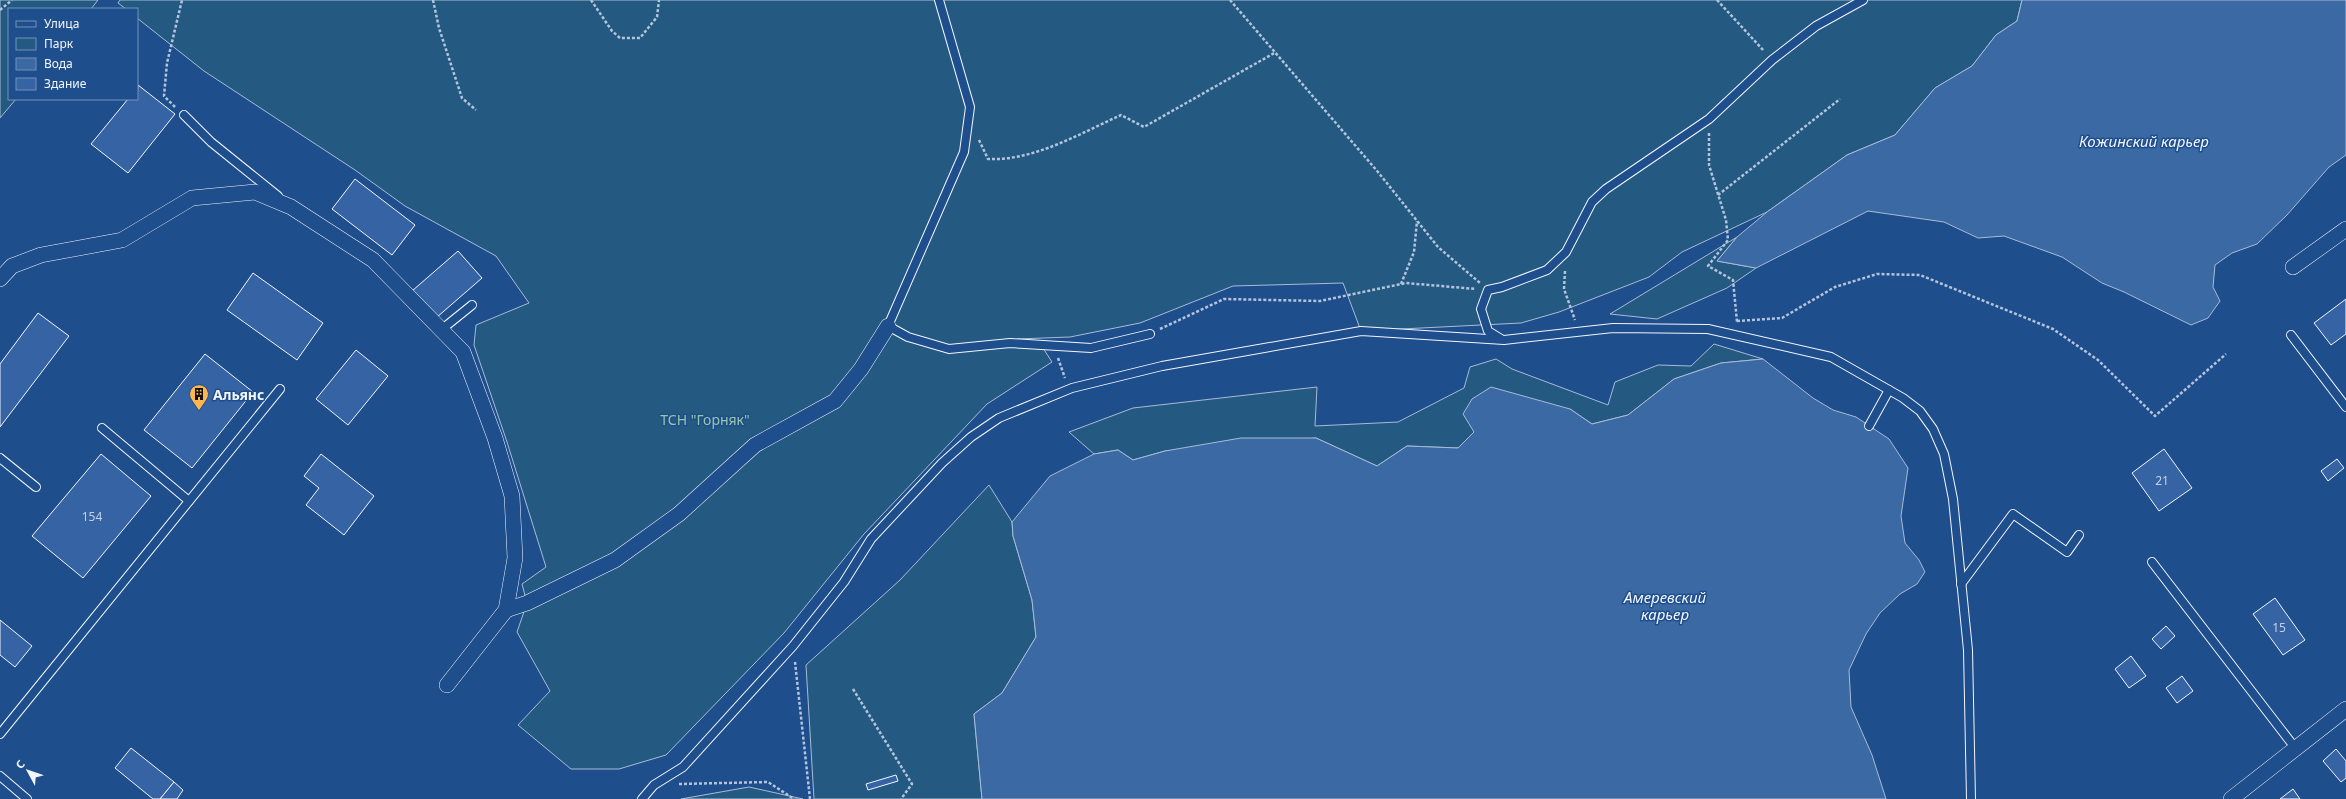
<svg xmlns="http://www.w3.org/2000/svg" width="2346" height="799" viewBox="0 0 2346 799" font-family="'Noto Sans',sans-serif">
  <rect width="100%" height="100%" fill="#1f4e8c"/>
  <!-- green -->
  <g fill="#245a82" stroke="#a8bbd7">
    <polygon points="0,0 98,0 91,9 9,9 9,99 16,99 0,118"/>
    <polygon points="120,0 2022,0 2017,21 1996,35 1972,66 1935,88 1895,135 1847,155 1767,212 1682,252 1649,277 1559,312 1521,323 1361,331 1343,283 1233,286 1140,323 1070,337 1017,339 1043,348 1052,362 987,404 864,534 784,633 666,755 619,769 571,769 518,725 550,691 517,632 527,603 522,584 546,567 507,442 474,345 476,325 529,303 496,256 405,206 355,170 204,71 137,18 137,9 126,9 118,3"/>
    <polygon points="1737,237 1717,261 1756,268 1727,288 1657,319 1610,314"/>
    <polygon points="1714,344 1763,359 1721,363 1674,379 1628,415 1592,424 1570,409 1474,432 1458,448 1407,446 1377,466 1316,438 1165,451 1133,460 1118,450 1094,454 1069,432 1133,408 1317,387 1315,426 1398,422 1464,388 1470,367 1496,359 1512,369 1608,405 1615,382 1658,365 1691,366"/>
    <polygon points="989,485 1012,522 1013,536 1032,600 1036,637 1002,693 974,714 982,799 814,799 806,665 900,580"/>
    <polygon points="749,787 803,799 681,799"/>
  </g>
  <!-- water -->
  <g fill="#3b69a3" stroke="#a8bbd7">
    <polygon points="2022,0 2346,0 2346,155 2329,167 2287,215 2257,244 2232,253 2215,265 2213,287 2220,301 2208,318 2191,325 2124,292 2102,283 2062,257 2004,236 1978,238 1944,222 1868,211 1756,268 1717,261 1737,237 1767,212 1847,155 1895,135 1935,88 1972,66 1996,35 2017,21"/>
    <polygon points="1763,359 1813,398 1833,410 1856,417 1889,439 1908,468 1901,516 1905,543 1919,560 1925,572 1917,584 1900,594 1880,613 1866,634 1849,670 1851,707 1872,755 1886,799 982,799 974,714 1002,693 1036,637 1032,600 1013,536 1012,522 1050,476 1094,454 1118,450 1133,460 1165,451 1241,438 1316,438 1377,466 1407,446 1458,448 1474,432 1463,414 1472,399 1491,387 1570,409 1592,424 1628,415 1674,379 1721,363"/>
  </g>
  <!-- building -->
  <g fill="#3563a3" stroke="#f2f6ff">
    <polygon points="138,85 175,114 128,173 91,144 128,99 137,99"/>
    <polygon points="355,179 415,225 392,255 332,209"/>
    <polygon points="458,251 482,278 436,318 412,291"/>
    <polygon points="253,273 323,323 297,360 227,310"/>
    <polygon points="2346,299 2346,334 2331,345 2314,323"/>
    <polygon points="38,313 69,336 0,427 0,364"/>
    <polygon points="356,350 388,376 348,425 316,399"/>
    <polygon points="205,354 253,392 192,468 144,430"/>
    <polygon points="2164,449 2192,488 2159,511 2132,473"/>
    <polygon points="101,454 151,496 83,578 32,536"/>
    <polygon points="321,454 374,496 344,535 306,505 319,488 304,476"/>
    <polygon points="2337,459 2344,468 2328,481 2321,471"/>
    <polygon points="2275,598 2305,640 2283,655 2253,614"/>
    <polygon points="0,620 32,646 15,667 0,655"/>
    <polygon points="2166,626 2175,636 2161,649 2152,639"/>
    <polygon points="2131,656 2146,676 2129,688 2115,669"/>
    <polygon points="2182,676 2193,691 2177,703 2166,688"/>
    <polygon points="131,748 174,782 160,799 153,799 115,768"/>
    <polygon points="2336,749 2346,761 2346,778 2341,782 2323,761"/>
    <polygon points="896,775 898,781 868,790 866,784"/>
    <polygon points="174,782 183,790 177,799 160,799"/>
    <polygon points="2293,789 2300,799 2280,799"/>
  </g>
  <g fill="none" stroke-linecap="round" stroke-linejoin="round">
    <!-- lane casing -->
    <g stroke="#f2f6ff" stroke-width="10">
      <g id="lane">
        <polyline points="939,0 970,107 964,152 888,326 908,337 949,349 1010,343 1091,348 1150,334"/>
        <polyline points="184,115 211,142 278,196"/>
        <polyline points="441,330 472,305"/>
        <polyline points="2291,335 2346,407"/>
        <polyline points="1501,339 1488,331 1481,309 1488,290 1502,287 1547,270 1566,252 1592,202 1606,189 1709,119 1772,60 1816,26 1863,0"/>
        <polyline points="1869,426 1889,390"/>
        <polyline points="102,428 189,501"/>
        <polyline points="0,458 36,487"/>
        <polyline points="2152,562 2296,749"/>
        <polyline points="1961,584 2013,514 2067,552 2079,535"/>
        <polyline points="0,734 280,389"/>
        <polyline points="0,776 27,799"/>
        <polyline points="642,799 654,785 683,767 793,646 844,582 871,539 942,463 971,437 999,418 1072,388 1162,366 1361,331 1504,340 1613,328 1708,329 1831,357 1903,398 1920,411 1933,429 1944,454 1953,499 1968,650 1971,799"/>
      </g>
    </g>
    <!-- street casing -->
    <g stroke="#f2f6ff" stroke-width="16">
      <g id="street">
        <polyline points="2293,267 2346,229"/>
        <polyline points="0,279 12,266 41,255 122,240 192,198 255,192 291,207 373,260 463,352 495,438 512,496 515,558 506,610 447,685"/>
        <polyline points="506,610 527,603 615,560 679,514 755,445 835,401 861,369 888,326"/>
        <polyline points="2231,799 2346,709"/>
      </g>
    </g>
    <!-- path -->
    <g stroke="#b3c4dc" stroke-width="2.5" stroke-dasharray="3 2" stroke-linecap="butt">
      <polyline points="433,0 439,28 462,98 476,110"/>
      <polyline points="591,0 612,31 620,38 640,38 657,17 659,0"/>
      <polyline points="1230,0 1378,172 1438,247 1480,283"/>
      <polyline points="1717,0 1764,51"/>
      <polyline points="0,10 12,0"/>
      <polyline points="175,107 164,96 167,63 182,0"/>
      <polyline points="1709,133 1709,165 1726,220 1728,240 1708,266 1733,280 1737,322"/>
      <path d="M 979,140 L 988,159 C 1034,161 1079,134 1121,115 L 1144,127 L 1276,52"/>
      <polyline points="1718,195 1840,99"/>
      <polyline points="1565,271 1564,289 1575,320"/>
      <polyline points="1401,284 1414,252 1417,221"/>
      <polyline points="1737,321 1782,318 1835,287 1877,274 1920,275 2053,329 2098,360 2155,416 2226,354"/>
      <polyline points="1160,329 1224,299 1320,301 1406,283 1476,289"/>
      <polyline points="1058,358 1065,378"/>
      <polyline points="795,662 810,799"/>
      <polyline points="853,689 912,784 901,799"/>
      <polyline points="679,784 768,782 794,799"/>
    </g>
    <!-- lane -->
    <use href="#lane" stroke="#1f4e8c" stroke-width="8"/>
    <!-- street -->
    <use href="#street" stroke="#1f4e8c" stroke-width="15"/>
  </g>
  <!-- icons -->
  <defs>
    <g id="building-pin" transform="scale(1)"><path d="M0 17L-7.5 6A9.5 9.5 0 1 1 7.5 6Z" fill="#ffb74d" stroke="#1f4e8c"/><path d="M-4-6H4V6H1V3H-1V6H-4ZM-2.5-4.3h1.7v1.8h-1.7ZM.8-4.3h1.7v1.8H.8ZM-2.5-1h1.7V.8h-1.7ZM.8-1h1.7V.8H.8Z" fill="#111"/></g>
  </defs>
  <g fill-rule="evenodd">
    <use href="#building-pin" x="199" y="394"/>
  </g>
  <g text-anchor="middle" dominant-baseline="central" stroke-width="3" stroke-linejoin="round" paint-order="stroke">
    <!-- number labels -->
    <g font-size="12" fill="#c3d1e8">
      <text x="2162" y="480">21</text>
      <text x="92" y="516">154</text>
      <text x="2279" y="627">15</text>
    </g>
    <!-- poi labels -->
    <g font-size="14" font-weight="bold" fill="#f2f6ff" stroke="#1f4e8c" text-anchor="start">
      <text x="213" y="394">Альянс</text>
    </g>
    <!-- park labels -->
    <g font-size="14" fill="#97c8a6" stroke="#1f4e8c">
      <text x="705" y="419">ТСН "Горняк"</text>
    </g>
    <!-- water labels -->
    <g font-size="15" font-style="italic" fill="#f2f6ff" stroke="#1f4e8c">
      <text x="2144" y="141">Кожинский карьер</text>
      <text x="1665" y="597">Амеревский<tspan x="1665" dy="17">карьер</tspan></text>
    </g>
  </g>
  <!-- legend -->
  <rect x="8" y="8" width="130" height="92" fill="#1f4e8c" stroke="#7391ba"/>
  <rect x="16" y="21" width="20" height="6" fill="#1f4e8c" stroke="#7391ba"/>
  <text x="44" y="28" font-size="12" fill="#f2f6ff">Улица</text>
  <rect x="16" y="38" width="20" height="12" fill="#245a82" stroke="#7391ba"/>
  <text x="44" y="48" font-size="12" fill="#f2f6ff">Парк</text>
  <rect x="16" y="58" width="20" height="12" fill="#3b69a3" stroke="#7391ba"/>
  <text x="44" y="68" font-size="12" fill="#f2f6ff">Вода</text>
  <rect x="16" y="78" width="20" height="12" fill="#3563a3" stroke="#7391ba"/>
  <text x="44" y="88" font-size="12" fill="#f2f6ff">Здание</text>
  <!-- north arrow -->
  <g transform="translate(28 771) rotate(310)" stroke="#1f4e8c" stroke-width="3" paint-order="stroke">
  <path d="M0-3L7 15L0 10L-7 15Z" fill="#f2f6ff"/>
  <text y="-6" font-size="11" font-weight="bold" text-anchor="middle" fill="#f2f6ff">С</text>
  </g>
</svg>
